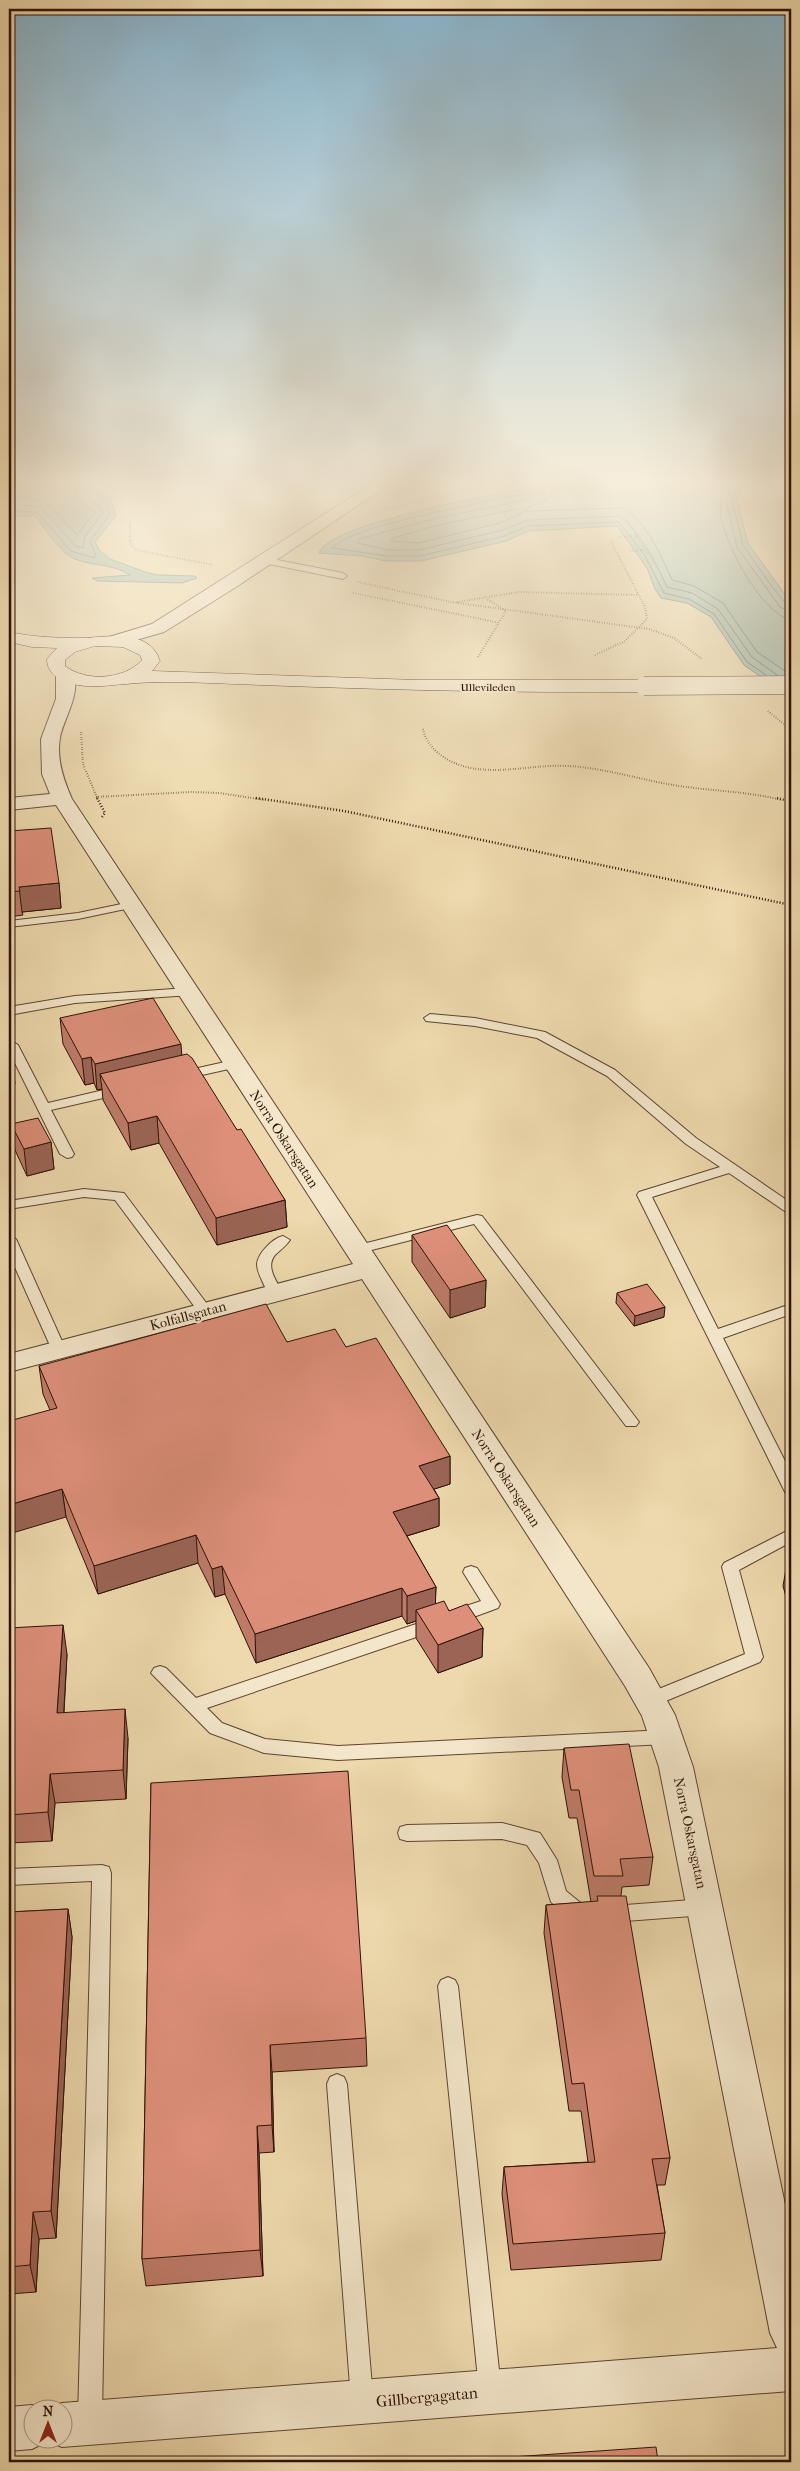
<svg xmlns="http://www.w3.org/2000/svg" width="800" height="2471" viewBox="0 0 800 2471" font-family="'IM FELL French Canon',serif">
  <rect width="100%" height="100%" fill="#edd9ad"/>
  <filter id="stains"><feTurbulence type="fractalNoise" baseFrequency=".004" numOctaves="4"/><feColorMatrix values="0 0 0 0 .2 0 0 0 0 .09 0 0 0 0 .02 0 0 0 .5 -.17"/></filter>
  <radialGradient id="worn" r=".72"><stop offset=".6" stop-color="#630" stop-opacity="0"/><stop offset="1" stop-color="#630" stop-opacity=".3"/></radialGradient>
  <!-- water -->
  <g fill="#99baad" stroke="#6f776a">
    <path d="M 9,484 L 89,484 L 110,497 L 116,516 L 95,542 L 100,551 L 110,559 L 145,572 L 157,575 L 195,576 L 197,578 L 182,583 L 97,581 L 92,578 L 130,575 C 111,562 84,567 68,555 C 55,545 45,528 35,516 L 9,516 Z"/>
    <path d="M 546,484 L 744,484 L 737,500 L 748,543 L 791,603 L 791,698 L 744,665 L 711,617 L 687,603 L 661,598 L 655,589 L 647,568 L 617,526 L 529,531 L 506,541 L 421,561 L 386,561 L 362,556 L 319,553 C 329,522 510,492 546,484 Z"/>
  </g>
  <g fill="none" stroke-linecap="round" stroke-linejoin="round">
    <!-- shore -->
    <g stroke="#64665a" stroke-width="1">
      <path d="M 540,484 L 535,492 C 497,500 354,524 332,548 L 387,556 L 420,556 L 504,536 L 528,526 L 619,522 L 644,554 L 664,593 L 689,599 L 714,614 L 747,662 L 766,675"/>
      <path d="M 546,484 L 544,493 L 537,498 L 437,518 L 359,539 L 357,543 L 388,550 L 419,550 L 503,530 L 528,520 L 620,516 C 643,536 654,560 667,587 L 692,593 L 718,609 L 752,657 L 777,675"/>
      <path d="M 554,484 C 551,507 539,500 524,510 L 522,508 L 439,525 L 393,538 L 391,541 L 418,543 L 500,523 L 525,511 L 623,508 C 648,524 660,553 672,580 L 694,586 L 723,603 L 757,652 L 791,675"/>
      <path d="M 724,484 C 721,496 719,506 721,518 C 727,547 761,613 791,620"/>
      <polyline points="732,484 726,501 737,547 780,607 791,612"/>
      <polyline points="739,484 732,501 743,545 770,584 786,604 791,606"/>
      <polyline points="9,497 44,500 77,535 95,512 78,498 74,484"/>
      <path d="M 9,504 L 41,507 L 75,546 L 83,548 L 85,536 L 103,513 C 98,501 84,498 81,484"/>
      <polyline points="9,511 37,512 71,551 94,558 96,555 90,541 110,514 106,501 89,490 87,484"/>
    </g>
    <!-- service casing -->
    <g stroke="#5e4430" stroke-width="2">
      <g id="service">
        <polygon points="267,558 343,573 347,576 343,579 264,563 263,561"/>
        <polygon points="131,902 135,903 135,907 78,919 9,927 9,921 78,913"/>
        <polygon points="187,988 191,989 193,992 191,995 75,1003 9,1015 9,1007 75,996"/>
        <polygon points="430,1014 475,1018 545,1032 615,1070 696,1138 791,1203 791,1213 786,1212 729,1173 652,1197 718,1329 791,1304 791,1314 723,1338 791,1473 791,1494 785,1492 783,1488 637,1195 639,1192 720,1167 686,1144 607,1076 537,1038 475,1026 426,1021 424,1018"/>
        <polygon points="12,1041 18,1045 48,1103 121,1086 127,1090 125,1093 51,1110 74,1154 72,1157 67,1158 60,1154 9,1051 9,1042"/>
        <polygon points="234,1060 240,1064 238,1067 184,1079 178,1075 180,1072"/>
        <polygon points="84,1189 124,1193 210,1308 212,1311 210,1314 200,1314 115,1200 84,1197 9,1209 9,1201"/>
        <polygon points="477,1215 482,1216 636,1418 639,1422 636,1426 626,1426 474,1224 356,1254 349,1250 351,1247"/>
        <polygon points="9,1235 16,1239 66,1350 64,1353 54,1353 52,1350 9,1254"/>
        <path d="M 283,1236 L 290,1240 C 286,1246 280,1250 275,1255 C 265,1267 277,1282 283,1293 L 276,1298 C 270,1296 269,1292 265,1287 C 262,1280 257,1272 257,1264 C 258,1253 273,1238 283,1236 Z"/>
        <polygon points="791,1529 791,1542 739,1570 763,1657 760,1662 656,1705 650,1707 644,1705 641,1700 644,1695 745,1654 722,1567 724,1563"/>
        <polygon points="471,1566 477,1568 500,1604 498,1608 460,1622 454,1623 448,1622 446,1617 448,1612 481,1601 463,1572 465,1568"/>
        <polygon points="434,1618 440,1619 442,1624 440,1629 207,1708 222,1723 265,1739 338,1746 666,1730 672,1732 675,1737 672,1742 666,1744 338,1760 264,1753 210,1733 151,1673 154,1668 160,1666 166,1668 196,1698"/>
        <polygon points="502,1823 540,1833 557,1860 566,1891 587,1908 590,1914 587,1920 580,1922 573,1920 551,1902 539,1863 527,1845 502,1839 407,1841 400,1839 398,1833 400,1827 407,1825"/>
        <polygon points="102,1865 109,1867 111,1873 102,2419 98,2427 90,2431 82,2427 78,2419 92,1881 9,1885 9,1869"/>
        <polygon points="705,1899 712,1901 715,1907 712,1913 705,1915 612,1922 605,1920 602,1914 605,1908 612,1906"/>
        <polygon points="448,1977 455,1980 458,1986 501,2389 498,2397 490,2400 482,2397 479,2389 438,1986 441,1980"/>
        <polygon points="337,2074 344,2077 347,2084 373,2399 370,2407 362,2410 354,2407 351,2399 327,2084 330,2077"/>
      </g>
    </g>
    <!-- minor casing -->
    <g stroke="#5e4430" stroke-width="2">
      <g id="minor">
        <polygon points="372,484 390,484 236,587 164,632 115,646 109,645 106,641 109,637 152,624"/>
        <path d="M 65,670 L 71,671 C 84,690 63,719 60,738 C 56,759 64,781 72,799 L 649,1668 L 675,1715 L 693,1767 L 791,2233 L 791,2391 L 62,2447 L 48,2441 L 32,2449 L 9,2451 L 9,2407 L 32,2405 L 41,2408 L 32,2408 L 32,2438 L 62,2438 L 62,2408 L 49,2408 L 62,2403 L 777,2348 L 770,2333 L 659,1767 L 642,1716 L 625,1686 L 362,1279 L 9,1372 L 9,1354 L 353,1264 L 56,805 L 9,810 L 9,798 L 50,794 L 42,774 L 41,739 L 56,699 L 56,675 L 59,671 Z"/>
      </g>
    </g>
    <!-- secondary casing -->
    <g stroke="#2f1206" stroke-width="1">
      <path id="secondary" d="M 9,632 C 33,637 57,638 82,638 C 109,637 149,628 160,661 L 152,671 L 417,680 L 644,680 L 651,682 L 653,686 L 651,690 L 644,692 C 499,693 355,689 210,683 C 182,682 154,681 126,684 C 109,685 95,688 78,685 C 63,682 47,676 47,659 L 57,648 L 32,647 L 9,642 ZM 95,646 L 123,647 L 140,655 L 142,660 C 124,680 86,682 65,666 L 65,660 L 75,652 Z"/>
    </g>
    <!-- path-far1 -->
    <g stroke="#2f1206" stroke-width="2" stroke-dasharray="0.5 2" stroke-linecap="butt">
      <polyline points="383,510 497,484"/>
      <polyline points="627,520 649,556"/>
      <polyline points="130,524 130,543 136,550 213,565"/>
      <polyline points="619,537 637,536"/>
      <polyline points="630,551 645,550"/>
      <polyline points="358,582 451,602 649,629 674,638 702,659"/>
      <polyline points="353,593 500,623"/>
      <polyline points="457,602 519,592 638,595"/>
      <polyline points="595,655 625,641 647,619 645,607 610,540"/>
      <polyline points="478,657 506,611 487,599"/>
      <polyline points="768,711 791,730"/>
      <path d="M 423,729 C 427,749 447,762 466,767 C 500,775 534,764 568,766 C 604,768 638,779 673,785 C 709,791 746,791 782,800"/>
      <polyline points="81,732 83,764 98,800"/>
      <polyline points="96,797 191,792 219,793 265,800"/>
    </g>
    <!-- path -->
    <g stroke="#2f1206" stroke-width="2.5" stroke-dasharray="1 2" stroke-linecap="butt">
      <polyline points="97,798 105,813 102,817"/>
      <polyline points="256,798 344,811 791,905"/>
      <polyline points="777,798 791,802"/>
    </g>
    <!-- service -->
    <use href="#service" fill="#f3e6ca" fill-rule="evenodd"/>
    <!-- minor -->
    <use href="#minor" fill="#f3e6ca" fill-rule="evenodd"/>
    <!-- secondary -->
    <use href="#secondary" fill="#f3e6ca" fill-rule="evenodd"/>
    <!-- secondary-bridge casing -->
    <g stroke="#2f1206" stroke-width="19" stroke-linecap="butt">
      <polyline id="secondary-bridge" points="644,686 791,685"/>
    </g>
    <!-- secondary-bridge -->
    <use href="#secondary-bridge" stroke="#f3e6ca" stroke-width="18"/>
  </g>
  <!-- wall -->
  <g fill="#be7b69" stroke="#2f1206">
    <polygon points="9,831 59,883 61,908 22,912 23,915 9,917"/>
    <polygon points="60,1018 182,1055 237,1130 285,1200 287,1227 217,1245 159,1143 131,1150 103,1100 102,1089 97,1090 94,1083 85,1085 63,1044"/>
    <polygon points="11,1124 51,1142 54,1169 27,1176 15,1150"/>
    <polygon points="412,1235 486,1280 485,1307 450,1318 412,1262"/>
    <polygon points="617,1293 664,1317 634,1326 616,1303"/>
    <polygon points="287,1342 346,1347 450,1456 450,1484 434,1489 439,1498 439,1526 407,1536 436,1587 435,1603 483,1628 482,1657 438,1673 416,1638 416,1621 407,1624 402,1616 256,1663 225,1594 215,1597 198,1563 98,1594 66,1517 50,1410 43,1394 39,1366"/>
    <polygon points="788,1558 791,1558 791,1615 783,1586"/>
    <polygon points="9,1628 67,1654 64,1713 128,1738 126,1799 55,1803 52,1841 9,1843"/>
    <polygon points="564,1748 653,1857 649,1885 622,1887 621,1896 670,2158 665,2185 657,2185 665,2233 661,2260 511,2270 502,2194 504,2167 588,2162 581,2111 569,2111 544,1933 546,1905 591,1902 577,1818 569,1818 562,1777"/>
    <polygon points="151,1783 366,2038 367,2066 272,2072 274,2152 259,2153 263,2276 146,2286 142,2259"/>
    <polygon points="68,1909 72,1937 56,2238 39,2239 36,2292 9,2294 9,1912"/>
  </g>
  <!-- shaded-wall -->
  <g fill="#9b6455" stroke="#2f1206">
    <polygon points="59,883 61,908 22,912 19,887"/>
    <polygon points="181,1044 183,1070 100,1074 102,1089 97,1090 95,1064"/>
    <polygon points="91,1057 94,1083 85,1085 82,1059"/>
    <polygon points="9,1058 12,1058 15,1084 9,1085"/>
    <polygon points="157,1116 159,1143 131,1150 128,1123"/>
    <polygon points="51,1142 54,1169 27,1176 24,1149"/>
    <polygon points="285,1200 287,1227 217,1245 216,1218"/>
    <polygon points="486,1280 485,1307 450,1318 450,1290"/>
    <polygon points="665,1307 664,1317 634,1326 635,1316"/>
    <polygon points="450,1456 450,1484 419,1494 419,1466"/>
    <polygon points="62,1489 66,1517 9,1534 9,1505"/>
    <polygon points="439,1498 439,1526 393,1540 393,1512"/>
    <polygon points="196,1535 198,1563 98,1594 94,1566"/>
    <polygon points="222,1566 225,1594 215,1597 212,1569"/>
    <polygon points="436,1587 435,1615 416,1610 416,1621 407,1624 407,1596"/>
    <polygon points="402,1588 402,1616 256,1663 255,1634"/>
    <polygon points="63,1625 67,1654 62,1742 57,1713"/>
    <polygon points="483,1628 482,1657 438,1673 438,1645"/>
    <polygon points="125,1709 128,1738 126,1799 123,1770"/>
    <polygon points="50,1774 55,1803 52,1841 48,1812"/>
    <polygon points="68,1909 72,1937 56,2238 51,2211"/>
    <polygon points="270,2045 272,2072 274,2152 272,2125"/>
    <polygon points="257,2126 259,2153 263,2276 260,2250"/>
    <polygon points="33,2212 39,2239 36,2292 30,2265"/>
  </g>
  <!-- building -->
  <g fill="#dd8f7a" stroke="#2f1206">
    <polygon points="51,828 59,883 19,887 20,891 9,892 9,831"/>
    <polygon points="153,998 181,1044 95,1064 91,1057 82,1059 60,1018"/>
    <polygon points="9,1051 12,1058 9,1058"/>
    <polygon points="187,1054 192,1058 237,1130 241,1129 285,1200 216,1218 157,1116 128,1123 100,1074"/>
    <polygon points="38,1118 51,1142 24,1149 11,1124"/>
    <polygon points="447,1225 486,1280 450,1290 412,1235"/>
    <polygon points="647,1284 665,1307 635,1316 617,1293"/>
    <polygon points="266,1304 287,1342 335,1329 346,1347 376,1338 450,1456 419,1466 439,1498 393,1512 436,1587 407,1596 402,1588 255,1634 222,1566 212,1569 196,1535 94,1566 62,1489 9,1505 9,1421 57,1408 39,1366"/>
    <polygon points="788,1558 791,1558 791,1570"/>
    <polygon points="444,1601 449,1611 467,1604 483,1628 438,1645 416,1610"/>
    <polygon points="63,1625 57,1713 125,1709 123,1770 50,1774 48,1812 9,1815 9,1628"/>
    <polygon points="629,1744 653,1857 620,1859 623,1876 594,1876 579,1790 571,1790 564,1748"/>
    <polygon points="348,1771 366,2038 270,2045 272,2125 257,2126 260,2250 142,2259 151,1783"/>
    <polygon points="597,1896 626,1896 670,2158 652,2159 665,2233 513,2244 504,2167 595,2162 584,2083 572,2084 546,1905 598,1901"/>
    <polygon points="68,1909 51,2211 33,2212 30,2265 9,2267 9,1912"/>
    <polygon points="656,2447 658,2462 440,2462"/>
  </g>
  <!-- sky -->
  <linearGradient id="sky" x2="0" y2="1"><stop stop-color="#88b6d0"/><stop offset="0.58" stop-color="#f7eeda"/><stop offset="1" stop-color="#f7eeda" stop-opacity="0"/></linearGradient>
  <rect width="800" height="830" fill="url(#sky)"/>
  <g text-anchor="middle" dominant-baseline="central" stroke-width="4" stroke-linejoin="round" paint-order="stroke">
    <!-- far-street labels -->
    <g font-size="11" fill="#2f1206" stroke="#f3e6ca">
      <text x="488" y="687">Ullevileden</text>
    </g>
    <!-- street labels -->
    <g font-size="14" fill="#2f1206" stroke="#f3e6ca">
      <text transform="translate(284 1139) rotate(57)">Norra Oskarsgatan</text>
      <text transform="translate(188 1316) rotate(-15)">Kolfallsgatan</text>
      <text transform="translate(506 1478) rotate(57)">Norra Oskarsgatan</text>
      <text transform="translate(690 1833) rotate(78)">Norra Oskarsgatan</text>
    </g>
    <!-- near-street labels -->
    <g font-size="16" fill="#2f1206" stroke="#f3e6ca">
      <text transform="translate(427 2397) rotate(-5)">Gillbergagatan</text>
    </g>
  </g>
  <!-- margin -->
  <rect width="800" height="2471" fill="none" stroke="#edd9ad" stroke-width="30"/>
  <rect x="10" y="10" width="780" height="2451" fill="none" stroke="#2f1206" stroke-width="2.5"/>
  <rect x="15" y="15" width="770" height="2441" fill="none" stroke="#2f1206"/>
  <!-- north arrow -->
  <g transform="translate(48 2424)"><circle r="24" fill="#f3e6ca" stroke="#a5917c"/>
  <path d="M0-4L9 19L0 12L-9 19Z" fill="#8f2418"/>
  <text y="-8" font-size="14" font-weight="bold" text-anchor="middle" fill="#2f1206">N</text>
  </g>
  <rect width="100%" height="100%" filter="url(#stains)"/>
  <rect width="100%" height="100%" fill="url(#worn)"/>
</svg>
